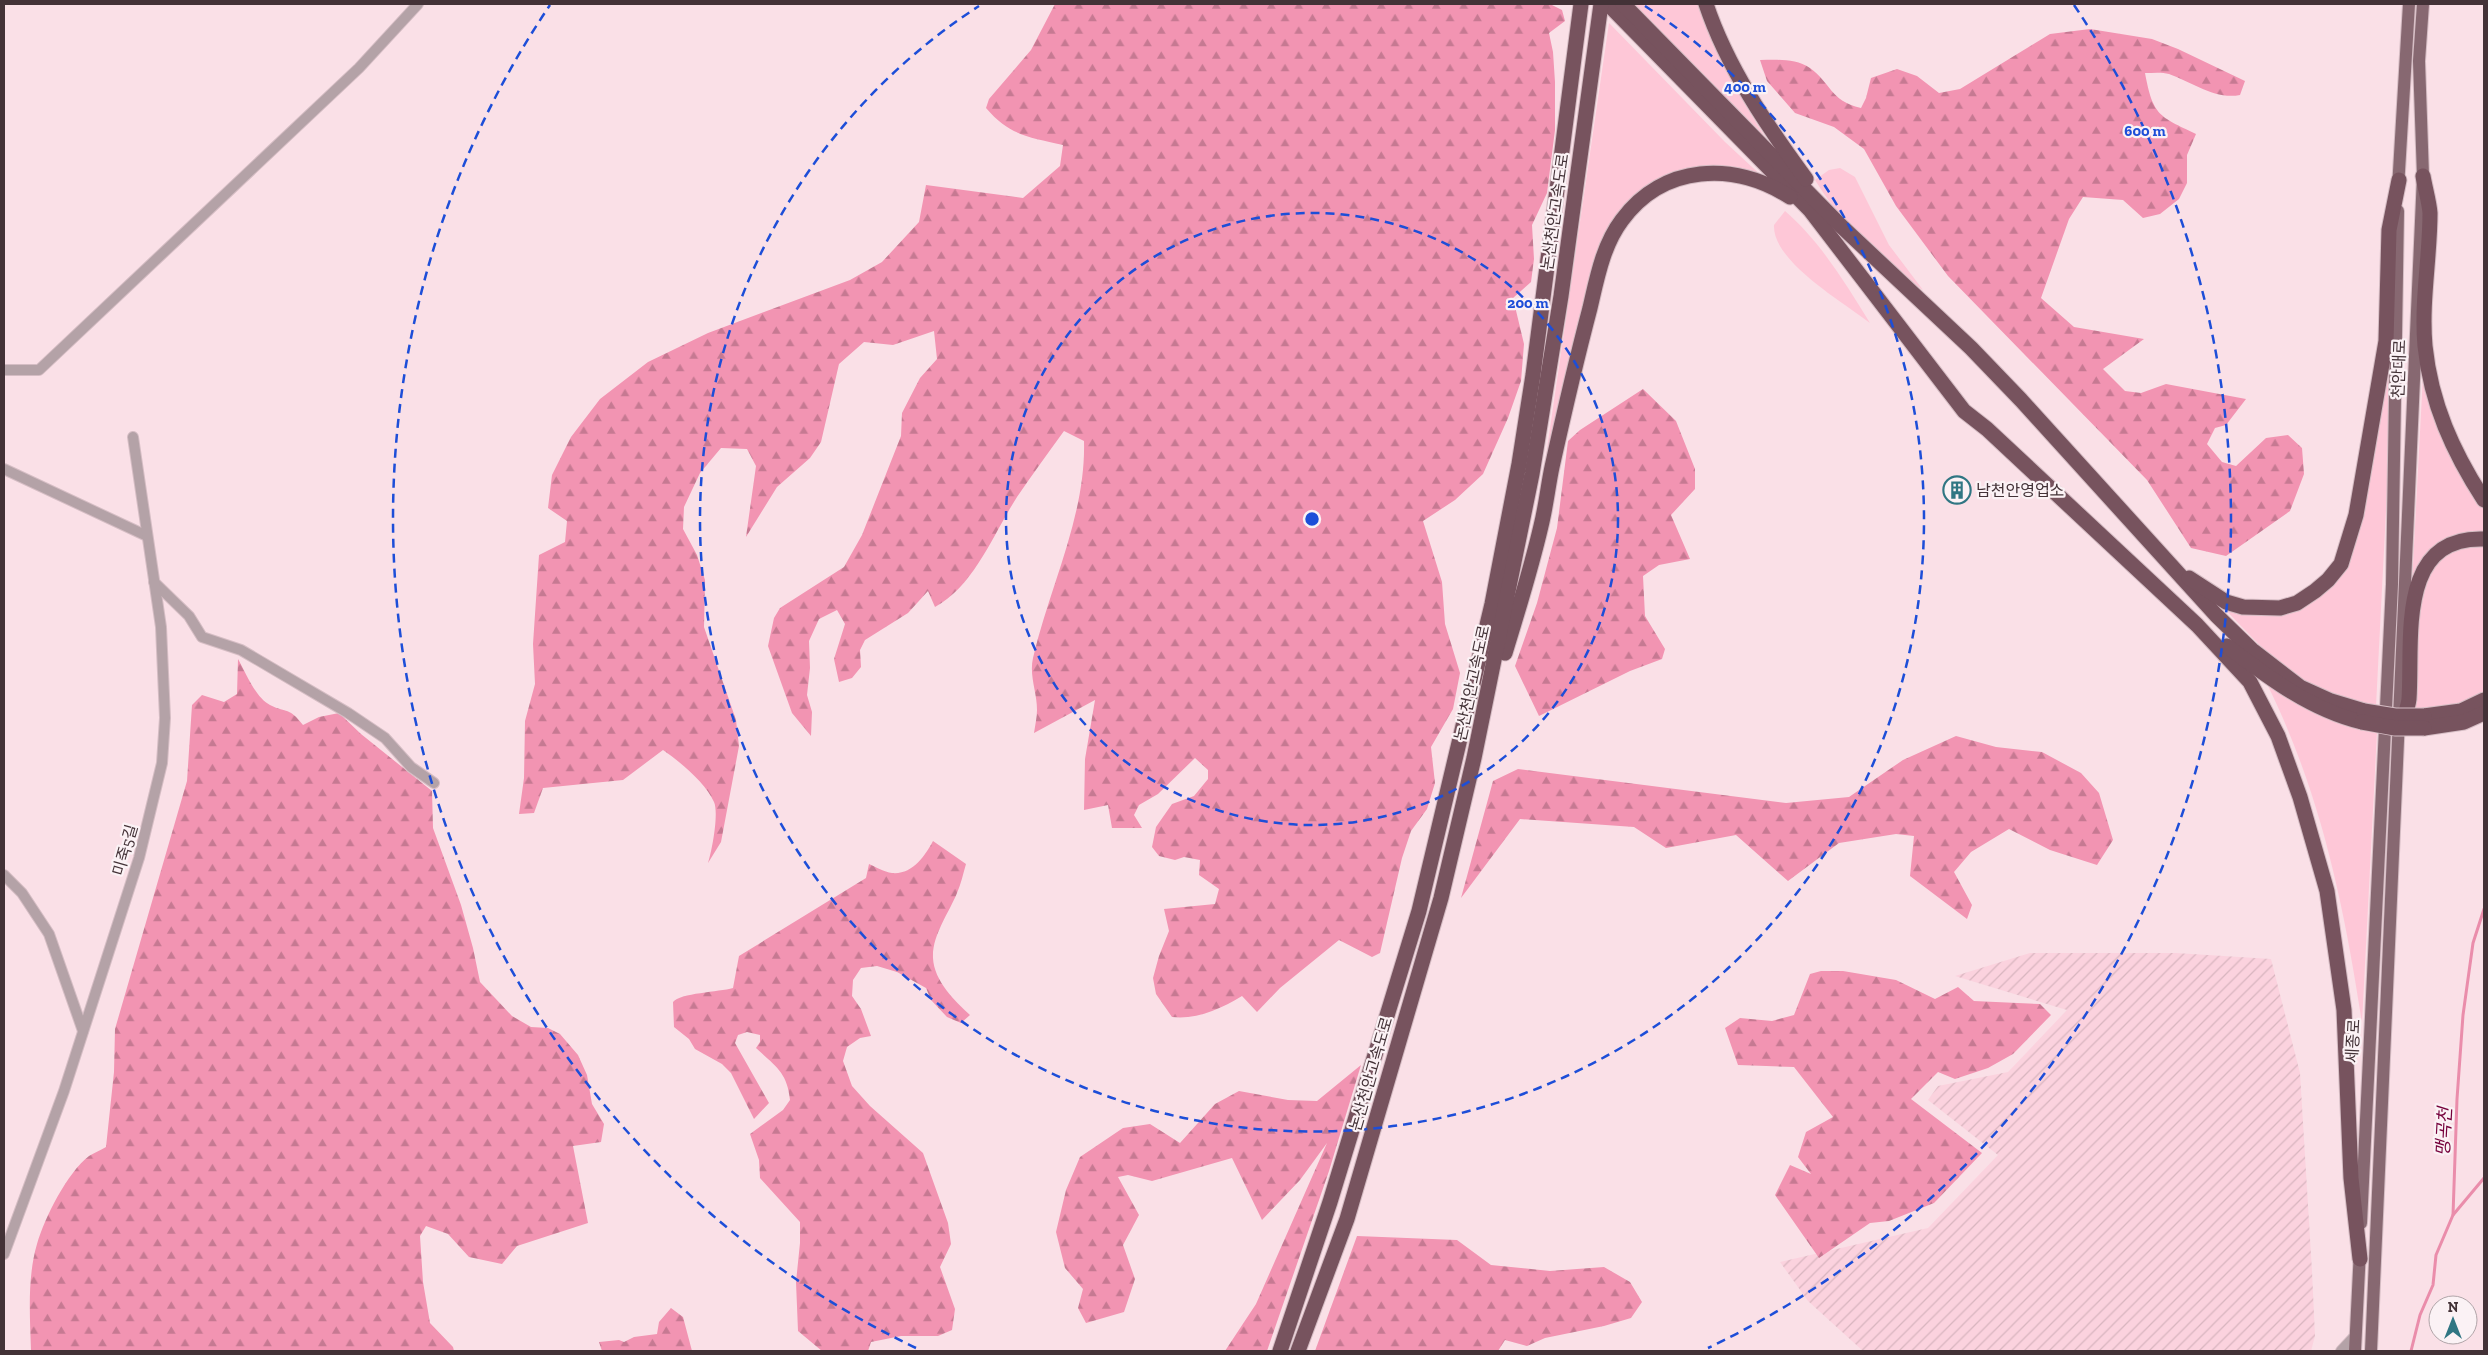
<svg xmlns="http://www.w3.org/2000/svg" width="2488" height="1355" viewBox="0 0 2488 1355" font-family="'Zilla Slab','Noto Sans KR',serif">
  <defs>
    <pattern id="industrial-furrows" width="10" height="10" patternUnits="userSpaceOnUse" patternTransform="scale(1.25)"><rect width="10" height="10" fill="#fbd2de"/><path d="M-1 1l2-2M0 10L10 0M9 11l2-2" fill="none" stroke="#d8b5bf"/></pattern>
    <pattern id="forest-firs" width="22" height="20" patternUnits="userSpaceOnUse" patternTransform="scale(1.25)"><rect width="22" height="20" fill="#f294b2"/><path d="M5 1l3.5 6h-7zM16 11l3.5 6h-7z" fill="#c67992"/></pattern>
  </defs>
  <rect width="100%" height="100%" fill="#fae0e7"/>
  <!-- industrial -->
  <polygon fill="url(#industrial-furrows)" points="2030,953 2176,953 2271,959 2300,1073 2312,1271 2315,1336 2311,1351 1863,1351 1808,1301 1780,1262 1928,1228 1998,1155 1928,1100 1938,1086 2008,1072 2067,1010 1955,976"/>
  <!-- grass -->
  <g fill="#fec7d7">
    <path d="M 1625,4 L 1698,4 C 1717,60 1749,112 1781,162 Z"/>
    <polygon points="1609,23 1725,142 1766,180 1733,167 1697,168 1620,213 1540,497"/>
    <path d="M 1840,168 L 1855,177 L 1889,245 L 1923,290 C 1882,261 1841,223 1815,180 L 1829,170 Z"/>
    <path d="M 1785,211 C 1820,241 1846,284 1870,323 C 1843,302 1772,261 1774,225 Z"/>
    <path d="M 2394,354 L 2376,706 C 2364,704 2350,703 2338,699 C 2292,682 2258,644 2225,609 L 2264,615 L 2342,570 L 2390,358 Z"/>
    <path d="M 2423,375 L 2484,506 L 2484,533 C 2443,527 2431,555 2412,584 Z"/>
    <path d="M 2484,546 L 2484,694 L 2464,704 L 2415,710 C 2415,675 2413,573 2447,554 C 2458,547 2471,547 2484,546 Z"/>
    <path d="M 2268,686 C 2304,710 2335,725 2377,732 L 2362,1023 C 2344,905 2321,794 2268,686 Z"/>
  </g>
  <!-- forest -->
  <g fill="url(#forest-firs)">
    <path d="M 1055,4 L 1550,4 L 1562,10 L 1565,21 L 1549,33 L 1553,52 L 1555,82 L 1555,130 L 1547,193 L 1532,225 L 1534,259 L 1531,282 L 1513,298 L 1524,344 L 1521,381 L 1508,418 L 1483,474 L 1455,500 L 1423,521 L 1442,582 L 1445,624 L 1460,673 L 1453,709 L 1431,747 L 1435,783 L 1427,809 L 1411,831 L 1402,858 L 1380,953 L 1372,957 L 1339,940 L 1280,988 L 1257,1012 L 1242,996 C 1221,1009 1196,1020 1172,1017 L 1156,994 L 1153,978 L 1159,956 L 1169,931 L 1164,909 L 1215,904 L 1219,889 L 1199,875 L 1200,860 L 1184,857 L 1175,860 L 1159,856 L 1152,847 L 1156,827 L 1172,804 L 1194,796 L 1208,779 L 1208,770 L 1195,758 L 1158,794 L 1139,805 L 1134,815 L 1142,828 L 1112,828 L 1108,805 L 1084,810 L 1085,759 L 1095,700 L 1034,733 C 1035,726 1037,717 1037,710 C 1037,692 1029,676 1033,658 C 1050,585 1086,516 1084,441 L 1064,431 C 1048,453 1032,475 1017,497 C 993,534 975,585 935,607 L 928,591 L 908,613 L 865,640 L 860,650 L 861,667 L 852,678 L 839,682 L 834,659 L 845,624 L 837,610 L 819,619 L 809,641 L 810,668 L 807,695 L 812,712 L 811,736 L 792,713 L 768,646 L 774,618 L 780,608 L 844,567 L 862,535 L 901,436 L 902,413 L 920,378 L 937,359 L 934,331 L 893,345 L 864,342 L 839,364 L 821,442 L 810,458 L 777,487 L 746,537 L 756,466 L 747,449 L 721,448 L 700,473 L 684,507 L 683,529 L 697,555 L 705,580 L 704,627 L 736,720 L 739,746 L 721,842 L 708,863 C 712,851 719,813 714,802 C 706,783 679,761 663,750 L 623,780 L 543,788 L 534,813 L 519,814 L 524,778 L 525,721 L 535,684 L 533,644 L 539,555 L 565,542 L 567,521 L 548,508 L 552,475 L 571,437 L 600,399 L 648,362 L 708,333 L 850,280 L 882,262 L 919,222 L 926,185 L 1023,198 L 1060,166 L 1063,145 C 1029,137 1010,136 986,108 L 989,99 L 1031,50 Z"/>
    <path d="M 2090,29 L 2152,39 L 2178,49 L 2245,81 L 2240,95 C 2215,100 2192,82 2169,74 C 2162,72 2153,73 2145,73 C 2153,116 2159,116 2196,134 L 2187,155 L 2187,183 L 2179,199 L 2160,214 L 2143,218 L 2123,200 L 2083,197 L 2069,219 L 2041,298 L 2074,327 L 2144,339 L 2103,369 L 2125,391 L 2141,393 L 2166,384 L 2246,399 L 2226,425 L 2215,428 L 2207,444 L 2222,462 L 2236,466 L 2266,438 L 2288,435 L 2302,448 L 2304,474 L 2290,511 L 2226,556 L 2191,548 L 2147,480 L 1948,276 L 1896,206 L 1864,149 L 1834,127 L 1795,113 L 1767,81 L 1760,60 C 1776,60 1795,58 1810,68 C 1832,84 1829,100 1861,108 L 1866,98 L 1871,78 L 1897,69 L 1917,76 L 1939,93 L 1960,89 L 2050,34 Z"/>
    <polygon points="1643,389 1676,421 1695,469 1695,489 1671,515 1690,559 1659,565 1643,576 1645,616 1665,649 1662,659 1630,671 1539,716 1515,666 1537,603 1557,528 1568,441 1580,430"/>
    <path d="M 238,659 C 246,673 255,697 270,705 C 288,714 288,706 303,725 L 319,717 L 339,713 L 361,734 L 432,791 L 433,828 L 461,905 L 473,948 L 480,982 L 512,1016 L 531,1027 L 548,1028 L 560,1034 L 578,1055 L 587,1075 L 592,1104 L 604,1124 L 601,1142 L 573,1146 L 588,1223 L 517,1246 L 502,1264 L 469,1257 L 448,1234 L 426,1226 L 420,1236 L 423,1282 L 430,1323 L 453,1347 L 454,1351 L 31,1351 C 30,1317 27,1278 37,1244 C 45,1217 67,1173 89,1156 C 94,1153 101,1150 106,1147 L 114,1072 L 115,1029 L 187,781 L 192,705 L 202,695 L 224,702 L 237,694 Z"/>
    <polygon points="1956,736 1996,747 2042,752 2081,773 2099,793 2113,840 2097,865 2050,850 2009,829 1971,852 1954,872 1972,905 1967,919 1910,876 1914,836 1896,834 1839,843 1788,881 1736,835 1666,848 1634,827 1520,819 1461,898 1493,781 1518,769 1786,803 1849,797 1903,760"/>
    <path d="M 933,841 L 966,864 C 963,874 961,884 957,893 C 949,913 932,935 933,958 C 934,981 955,1001 970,1015 L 961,1023 L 947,1017 L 931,1000 L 926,988 L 897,972 L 877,966 L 861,968 L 853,980 L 852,996 L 861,1009 L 871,1036 L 860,1038 L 847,1047 L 843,1061 L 852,1086 L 870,1106 L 923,1153 L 948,1223 L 951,1244 L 940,1267 L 955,1309 L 952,1330 L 938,1336 L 901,1336 L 871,1342 L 868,1351 L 822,1351 L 798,1331 L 796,1282 L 800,1243 L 800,1222 L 760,1178 L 759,1160 L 750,1134 L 783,1110 L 790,1100 C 787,1072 776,1067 756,1048 L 760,1042 L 760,1035 L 747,1032 L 738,1035 L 735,1043 L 769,1103 L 754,1119 L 731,1073 L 722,1064 L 695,1049 L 689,1039 L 674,1027 L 673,1002 C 680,993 719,992 733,988 L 739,956 L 866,878 L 869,864 C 876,867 884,872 892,873 C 912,875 925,856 933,841 Z"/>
    <polygon points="1821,971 1843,971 1896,980 1935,999 1958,987 1974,1001 2040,1004 2051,1015 2013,1054 1988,1068 1955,1079 1938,1072 1911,1099 1982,1153 1934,1203 1889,1221 1870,1223 1819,1258 1775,1195 1790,1165 1811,1174 1798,1157 1806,1132 1833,1117 1794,1067 1738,1065 1725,1028 1740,1018 1772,1021 1794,1015 1810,974"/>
    <polygon points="1361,1065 1329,1171 1267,1351 1225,1351 1256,1304 1327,1143 1300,1180 1262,1220 1232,1158 1152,1181 1128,1175 1118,1177 1139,1215 1123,1245 1135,1279 1124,1312 1086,1323 1078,1308 1083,1289 1065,1268 1056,1232 1066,1190 1080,1157 1123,1128 1150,1124 1180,1143 1215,1104 1239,1091 1288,1100 1317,1101"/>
    <polygon points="1357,1236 1457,1240 1491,1265 1550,1271 1604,1267 1630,1282 1642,1302 1631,1318 1604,1326 1545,1338 1527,1346 1505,1340 1498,1351 1315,1351"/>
    <polygon points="671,1308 683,1317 692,1351 602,1351 599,1342 619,1340 624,1342 634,1337 657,1334 659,1322"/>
  </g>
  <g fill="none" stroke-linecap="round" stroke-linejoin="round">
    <!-- stream -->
    <g stroke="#ea8dab" stroke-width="3">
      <polyline points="2453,1215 2484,1178"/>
      <polyline points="2411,1351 2420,1315 2433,1285 2436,1255 2453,1215 2457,1099 2463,1015 2473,943 2484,909"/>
    </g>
    <!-- minor casing -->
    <g stroke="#d5bdc4" stroke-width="12">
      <g id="minor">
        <polyline points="4,370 39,370 359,68 418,4"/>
        <polyline points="4,469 147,536"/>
        <polyline points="154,582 189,616 202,637 241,650 348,713 385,738 411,767 434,783"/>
        <polyline points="4,875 22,893 49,934 83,1031"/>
        <polyline points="4,1254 64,1091 139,858 162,763 165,718 161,627 133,437"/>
        <polyline points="2341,1351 2355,1336"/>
      </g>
    </g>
    <!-- major casing -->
    <g stroke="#d5bdc4" stroke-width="14">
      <g id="major">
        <polyline points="2398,188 2409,4"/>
        <polyline points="2361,1223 2392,584 2398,211"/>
        <polyline points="2355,1351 2360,1250"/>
        <polyline points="2371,1351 2423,176 2419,61 2423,4"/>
      </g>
    </g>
    <!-- highway casing -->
    <g stroke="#d5bdc4" stroke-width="17">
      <g id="highway">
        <polyline points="1608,4 1810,210 1964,411 1987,429 2197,625 2250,682 2278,736 2300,797 2327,891 2344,1010 2351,1178 2360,1259"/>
        <polyline points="1623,4 1840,225 1971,348 2021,400 2216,615 2252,650 2300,687 2331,701 2364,711"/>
        <path d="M 1706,4 C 1727,67 1767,126 1806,179"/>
        <path d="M 2423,176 C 2425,188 2429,201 2430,213 C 2430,257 2421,302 2425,346 C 2431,404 2453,452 2484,500"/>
        <polyline points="2189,578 2226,602 2243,607 2280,608 2297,603 2315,591 2328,580 2341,564 2356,515 2386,341 2389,230 2399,180"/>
        <path d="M 2227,646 C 2268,677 2311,710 2362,722"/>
        <path d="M 1505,653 C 1518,611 1531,569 1541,526 C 1546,506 1548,486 1552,467 C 1564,413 1576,361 1590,308 C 1597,278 1603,245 1622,220 C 1663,164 1734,161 1790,197"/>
        <polyline points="2424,716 2461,711 2484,700"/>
        <path d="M 2400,728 C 2403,719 2408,709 2409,699 C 2413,640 2396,536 2484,539"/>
        <polyline points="2424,728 2464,722 2484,713"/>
        <polyline points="1280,1351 1330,1202 1419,911 1492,604 1519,464 1533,375 1581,4"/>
        <polyline points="1298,1351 1347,1219 1441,898 1474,758 1532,474 1561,296 1601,4"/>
      </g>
    </g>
    <!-- minor -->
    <use href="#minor" stroke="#b4a2a7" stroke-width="10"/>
    <!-- major -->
    <use href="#major" stroke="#876871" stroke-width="12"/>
    <!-- highway -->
    <use href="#highway" stroke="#77535e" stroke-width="15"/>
    <!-- highway-bridge casing -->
    <g stroke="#d5bdc4" stroke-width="17" stroke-linecap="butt">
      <g id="highway-bridge">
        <polyline points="2364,711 2395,716 2424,716"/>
        <polyline points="2362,722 2395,728 2424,728"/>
      </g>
    </g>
    <!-- highway-bridge -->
    <use href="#highway-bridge" stroke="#77535e" stroke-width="15"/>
  </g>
  <!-- distance rings -->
  <g fill="none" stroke="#1d4ed8" stroke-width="2.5" stroke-dasharray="9 6">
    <circle cx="1312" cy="519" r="306"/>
    <path d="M1645 6A612 612 0 1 1 979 6"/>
    <path d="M916 1348A919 919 0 0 1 550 5M2074 5A919 919 0 0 1 1708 1348"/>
  </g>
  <!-- icons -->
  <defs>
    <g id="building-ring" transform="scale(1.4375)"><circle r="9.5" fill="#fbf2f5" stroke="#307683" stroke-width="1.5"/><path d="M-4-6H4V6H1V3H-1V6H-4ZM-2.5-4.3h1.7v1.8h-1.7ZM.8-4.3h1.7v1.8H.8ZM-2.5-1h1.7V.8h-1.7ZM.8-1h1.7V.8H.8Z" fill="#307683"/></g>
  </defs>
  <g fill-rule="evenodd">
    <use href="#building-ring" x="1957" y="490"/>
  </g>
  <g text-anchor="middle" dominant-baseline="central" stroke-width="4.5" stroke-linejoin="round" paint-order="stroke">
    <!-- street labels -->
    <g font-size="16" fill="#433237" stroke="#fbf2f5">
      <text transform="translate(1555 212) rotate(-82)">논산천안고속도로</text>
      <text transform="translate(2399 369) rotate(-88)">천안대로</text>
      <text transform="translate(1472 683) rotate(-78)">논산천안고속도로</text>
      <text transform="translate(125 850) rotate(-74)">미죽5길</text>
      <text transform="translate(2353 1041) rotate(-87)">세종로</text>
      <text transform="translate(1371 1074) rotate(-74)">논산천안고속도로</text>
    </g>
    <!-- poi labels -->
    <g font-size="16" fill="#433237" stroke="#fbf2f5" text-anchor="start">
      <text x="1976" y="490">남천안영업소</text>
    </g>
    <!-- water labels -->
    <g font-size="18" font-style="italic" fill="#75003b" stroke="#fbf2f5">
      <text transform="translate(2444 1132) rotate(-87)">맹곡천</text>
    </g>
  </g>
  <circle cx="1312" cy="519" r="8" fill="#1d4ed8" stroke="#fbf2f5" stroke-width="2.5"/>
  <g font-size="15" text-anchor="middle" font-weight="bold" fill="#1d4ed8" stroke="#fbf2f5" stroke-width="4.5" stroke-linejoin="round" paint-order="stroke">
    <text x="1745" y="92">400 m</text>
    <text x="2145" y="136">600 m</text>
    <text x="1528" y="308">200 m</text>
  </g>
  <!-- border -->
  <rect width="2488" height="1355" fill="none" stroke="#433237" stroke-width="10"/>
  <!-- north arrow -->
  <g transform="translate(2453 1320)"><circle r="24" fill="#fbf2f5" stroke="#b1a5a9"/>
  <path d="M0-4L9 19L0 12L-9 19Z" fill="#307683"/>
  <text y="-8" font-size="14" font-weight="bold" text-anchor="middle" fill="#433237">N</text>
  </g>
</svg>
